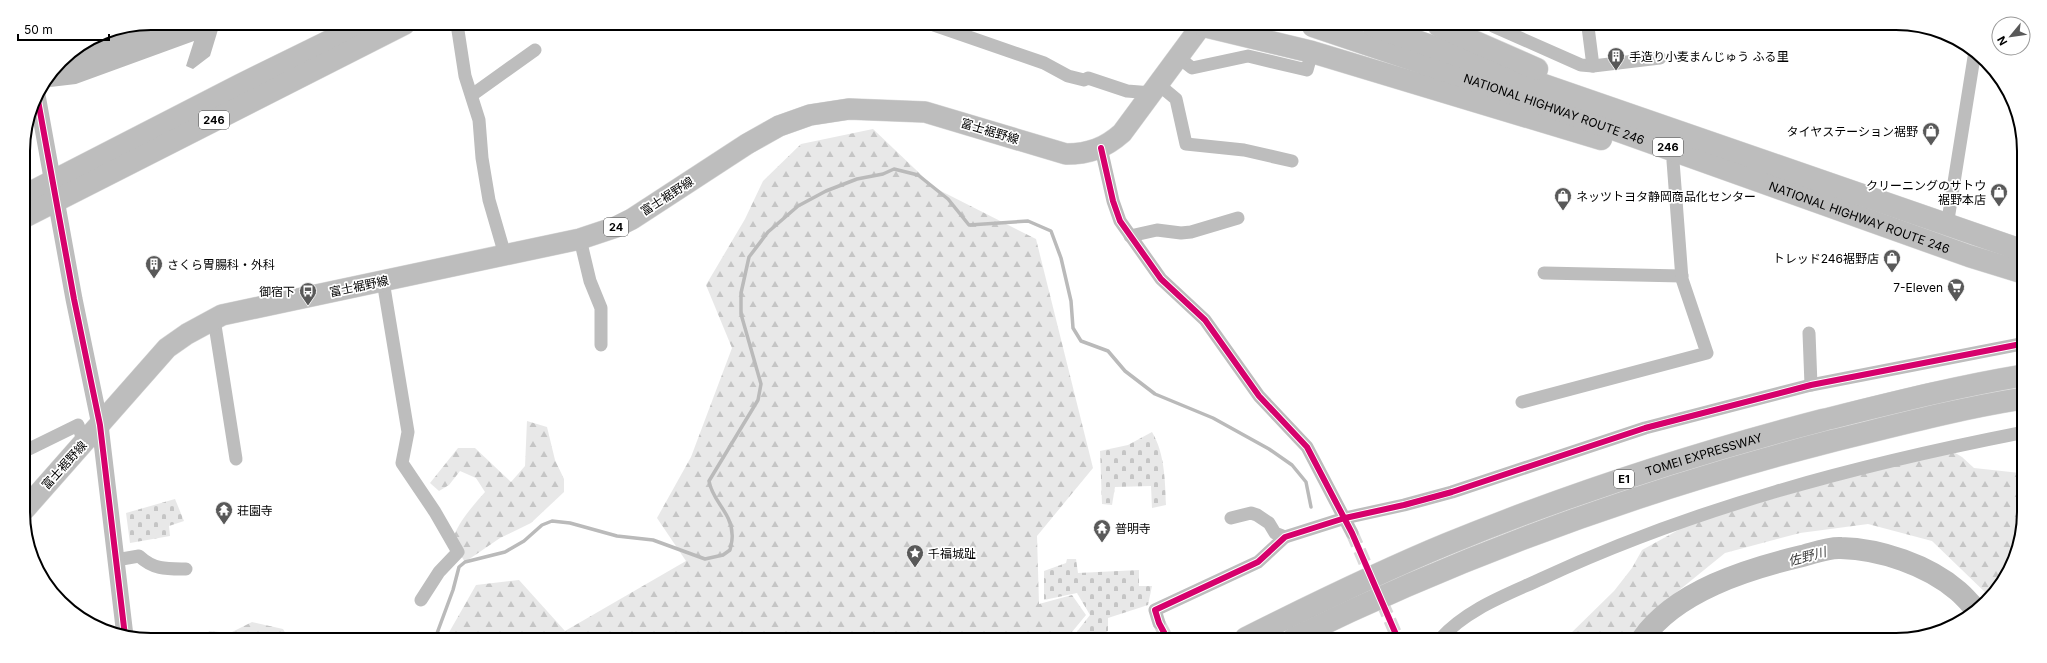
<svg xmlns="http://www.w3.org/2000/svg" width="2047" height="663" viewBox="0 0 2047 663" font-family="Inter,'Noto Sans JP',sans-serif">
  <defs>
    <pattern id="forest-firs" width="22" height="20" patternUnits="userSpaceOnUse"><rect width="22" height="20" fill="#e8e8e8"/><path d="M5 1l3.5 6h-7zM16 11l3.5 6h-7z" fill="#c5c5c5"/></pattern>
    <pattern id="cemetery-stones" width="16" height="16" patternUnits="userSpaceOnUse"><rect width="16" height="16" fill="#e8e8e8"/><path d="M2 7V4a2 2 0 0 1 4 0v3zM10 15v-3a2 2 0 0 1 4 0v3z" fill="#c5c5c5"/></pattern>
  </defs>
  <rect width="100%" height="100%" fill="#fff"/>
  <!-- forest -->
  <g fill="url(#forest-firs)">
    <polygon points="873,129 935,188 1036,239 1093,468 1037,536 1039,604 1072,595 1086,615 1067,638 447,636 476,585 519,580 565,631 686,561 657,518 691,457 732,348 706,285 745,219 763,181 801,144"/>
    <path d="M 527,421 L 547,427 L 555,460 L 564,479 L 564,492 L 531,523 L 500,538 L 465,562 L 452,542 C 457,523 472,507 485,492 L 476,478 L 460,471 L 449,485 L 439,491 L 430,483 L 458,448 L 475,448 L 511,482 L 525,466 Z"/>
    <polygon points="1952,451 1962,457 1974,468 2020,473 2020,546 2003,583 1990,597 1932,541 1868,524 1800,533 1725,553 1672,596 1628,639 1565,639 1614,591 1632,568 1642,550 1693,522 1846,477"/>
    <polygon points="252,622 283,629 287,636 207,636 209,631 230,633"/>
  </g>
  <!-- cemetery -->
  <g fill="url(#cemetery-stones)">
    <path d="M 1152,432 C 1165,454 1165,481 1166,505 L 1152,508 L 1151,486 L 1115,487 L 1112,505 L 1102,504 L 1100,451 L 1128,445 Z"/>
    <polygon points="175,499 184,521 169,526 170,536 130,543 126,513"/>
    <polygon points="1067,559 1076,559 1078,573 1139,570 1139,586 1152,586 1148,605 1108,618 1108,631 1096,638 1072,638 1090,615 1077,593 1044,600 1044,571 1066,563"/>
  </g>
  <!-- water -->
  <path fill="#bababa" d="M 151,23 L 220,23 L 210,56 L 193,69 L 186,66 L 194,41 L 76,84 L 42,88 C 52,73 63,51 83,49 L 139,25 Z"/>
  <g fill="none" stroke-linecap="round" stroke-linejoin="round">
    <!-- stream -->
    <path stroke="#bababa" stroke-width="3.5" d="M 436,636 L 453,590 L 459,567 L 465,562 L 505,552 L 524,541 L 542,525 L 552,521 L 570,523 L 617,536 L 653,540 L 705,559 L 723,555 L 730,550 C 731,545 733,539 732,534 C 732,513 712,501 709,481 L 758,400 L 761,384 L 741,314 L 741,293 L 749,257 L 768,232 L 798,206 L 826,191 L 857,179 L 883,174 L 894,169 L 918,175 L 948,199 L 969,225 L 1028,221 L 1051,231 L 1061,258 L 1071,301 L 1073,328 L 1081,341 L 1108,351 L 1125,371 L 1155,394 L 1213,418 L 1269,449 L 1292,465 L 1306,482 L 1311,507"/>
    <!-- river -->
    <path stroke="#bababa" stroke-width="22" d="M 1642,639 C 1676,591 1747,569 1802,556 C 1814,553 1829,547 1841,548 C 1880,549 1928,565 1958,591 C 1965,597 1971,604 1977,611"/>
    <!-- minor-tunnel -->
    <g stroke="#d9d9d9" stroke-width="13" stroke-dasharray="13 6" stroke-linecap="butt">
      <polyline points="1352,533 1398,639"/>
      <polyline points="1159,623 1167,638"/>
    </g>
    <!-- primary casing -->
    <g stroke="#dbdbdb" stroke-width="22">
      <path id="primary" d="M 25,509 L 167,348 L 187,334 L 222,315 L 580,239 L 616,227 L 632,219 L 747,144 L 779,126 L 810,115 L 849,109 L 925,112 L 1066,154 C 1089,154 1105,148 1122,133 L 1201,26"/>
    </g>
    <!-- trunk casing -->
    <g stroke="#dbdbdb" stroke-width="23">
      <g id="trunk">
        <polyline points="1204,26 1312,52 1601,139"/>
        <path id="s1" d="M 1313,26 L 1535,101 L 1969,256 L 2021,272"/>
        <polyline points="1373,26 2021,250"/>
        <polyline points="1439,26 1537,69"/>
        <polyline points="24,196 240,85 364,24"/>
        <polyline points="24,217 404,24"/>
      </g>
    </g>
    <!-- motorway casing -->
    <g stroke="#dbdbdb" stroke-width="23">
      <g id="motorway">
        <path id="s2" d="M 1246,638 C 1312,605 1379,572 1447,544 C 1569,494 1696,453 1823,420 C 1888,404 1954,387 2020,376"/>
        <path d="M 1294,638 C 1467,553 1645,489 1832,441 C 1894,426 1957,409 2020,399"/>
      </g>
    </g>
    <!-- minor -->
    <g stroke="#bdbdbd" stroke-width="13">
      <polyline points="457,24 465,76 479,120 482,158 489,200 505,255"/>
      <polyline points="934,25 1044,63 1068,76 1084,80 1088,78 1127,91 1152,93"/>
      <polyline points="1493,26 1581,65 1593,66 1660,58"/>
      <polyline points="1588,27 1593,66"/>
      <polyline points="1178,57 1192,68 1248,56 1307,70 1312,52"/>
      <polyline points="1158,84 1176,99 1186,144 1244,150 1292,161"/>
      <polyline points="472,95 535,50"/>
      <polyline points="1101,148 1113,201 1120,221 1161,279 1205,320 1259,396 1307,447 1352,533"/>
      <polyline points="1947,226 1975,51"/>
      <polyline points="1130,236 1157,230 1181,233 1191,232 1238,218"/>
      <polyline points="580,239 590,281 601,308 601,345"/>
      <polyline points="1544,273 1682,276"/>
      <polyline points="383,281 408,432 402,463 435,512 458,552 439,572 421,600"/>
      <polyline points="214,319 236,459"/>
      <polyline points="1809,333 1811,385"/>
      <polyline points="1522,402 1707,353 1682,279 1673,161"/>
      <polyline points="25,451 78,425 84,443"/>
      <polyline points="1231,518 1251,513 1257,515 1269,523 1275,533 1285,537"/>
      <path d="M 116,560 L 139,556 C 154,570 167,569 186,569"/>
      <polyline points="1159,623 1155,610 1258,562 1285,537 1345,518 1404,505 1452,492 1645,428 1811,385 2021,344"/>
      <path d="M 1440,639 C 1467,609 1506,595 1541,579 C 1693,508 1857,465 2020,433"/>
    </g>
    <!-- tertiary -->
    <polyline stroke="#bdbdbd" stroke-width="17" points="37,95 74,299 100,425 125,636"/>
    <!-- primary -->
    <use href="#primary" stroke="#bdbdbd" stroke-width="21"/>
    <!-- trunk -->
    <use href="#trunk" stroke="#bdbdbd" stroke-width="22"/>
    <!-- motorway -->
    <use href="#motorway" stroke="#bdbdbd" stroke-width="22"/>
    <!-- cycleway casing -->
    <g stroke="#fff" stroke-width="8">
      <g id="cycleway">
        <polyline points="37,95 74,299 100,425 125,636"/>
        <polyline points="1101,148 1113,201 1120,221 1161,279 1205,320 1259,396 1307,447 1352,533 1398,639"/>
        <polyline points="1167,638 1159,623 1155,610 1258,562 1285,537 1345,518 1404,505 1452,492 1645,428 1811,385 2021,344"/>
      </g>
    </g>
    <!-- cycleway -->
    <use href="#cycleway" stroke="#d6006c" stroke-width="6"/>
  </g>
  <!-- icons -->
  <defs>
    <g id="building-pin" transform="scale(0.9)"><path d="M0 17L-7.5 6A9.5 9.5 0 1 1 7.5 6Z" fill="#595959" stroke="#fff"/><path d="M-4-6H4V6H1V3H-1V6H-4ZM-2.5-4.3h1.7v1.8h-1.7ZM.8-4.3h1.7v1.8H.8ZM-2.5-1h1.7V.8h-1.7ZM.8-1h1.7V.8H.8Z" fill="#fff"/></g>
    <g id="shop-pin" transform="scale(0.9)"><path d="M0 17L-7.5 6A9.5 9.5 0 1 1 7.5 6Z" fill="#595959" stroke="#fff"/><path d="M-5-2.5h2.3a2.7 3.5 0 0 1 5.4 0H5L5.5 6h-11ZM-1.5-2.5h3a1.5 2.3 0 0 0-3 0Z" fill="#fff"/></g>
    <g id="supermarket-pin" transform="scale(0.9)"><path d="M0 17L-7.5 6A9.5 9.5 0 1 1 7.5 6Z" fill="#595959" stroke="#fff"/><path d="M-6-5.5h2.5l.6 2H6L4.5 2H-2.5L-4.4-4H-6ZM-1.5 3.2a1.3 1.3 0 1 0 .1 0ZM3 3.2a1.3 1.3 0 1 0 .1 0Z" fill="#fff"/></g>
    <g id="bus-pin" transform="scale(0.9)"><path d="M0 17L-7.5 6A9.5 9.5 0 1 1 7.5 6Z" fill="#595959" stroke="#fff"/><path d="M-5-6H5V4H4V6H2V4H-2V6H-4V4H-5ZM-3.5-4V0h7V-4ZM-3.5 1.2v1.5H-2V1.2ZM2 1.2v1.5H3.5V1.2Z" fill="#fff"/></g>
    <g id="temple-pin" transform="scale(0.9)"><path d="M0 17L-7.5 6A9.5 9.5 0 1 1 7.5 6Z" fill="#595959" stroke="#fff"/><path d="M0-6L5-2H3V0L6.5 2.5H4V6H1.5V3h-3V6H-4V2.5H-6.5L-3 0V-2H-5Z" fill="#fff"/></g>
    <g id="sight-pin" transform="scale(0.9)"><path d="M0 17L-7.5 6A9.5 9.5 0 1 1 7.5 6Z" fill="#595959" stroke="#fff"/><path d="M0-6L1.8-2.2L6-1.7L2.9 1.2L3.7 5.4L0 3.3L-3.7 5.4L-2.9 1.2L-6-1.7L-1.8-2.2Z" fill="#fff"/></g>
  </defs>
  <g fill-rule="evenodd">
    <use href="#building-pin" x="1616" y="56"/>
    <use href="#shop-pin" x="1931" y="131"/>
    <use href="#shop-pin" x="1999" y="192"/>
    <use href="#shop-pin" x="1563" y="196"/>
    <use href="#shop-pin" x="1892" y="258"/>
    <use href="#building-pin" x="154" y="264"/>
    <use href="#supermarket-pin" x="1956" y="287"/>
    <use href="#bus-pin" x="308" y="291"/>
    <use href="#temple-pin" x="224" y="510"/>
    <use href="#temple-pin" x="1102" y="528"/>
    <use href="#sight-pin" x="915" y="553"/>
  </g>
  <g text-anchor="middle" dominant-baseline="central" stroke-width="3.5" stroke-linejoin="round" paint-order="stroke">
    <!-- shield labels -->
    <g fill="#fff" stroke="#4c4c4c" stroke-width="1">
      <rect x="199" y="111" width="30" height="18" rx="3"/>
      <rect x="1653" y="138" width="30" height="18" rx="3"/>
      <rect x="604" y="218" width="24" height="18" rx="3"/>
      <rect x="1614" y="470" width="20" height="18" rx="3"/>
    </g>
    <g font-size="11" font-weight="bold" fill="#000">
      <text x="214" y="120">246</text>
      <text x="1668" y="147">246</text>
      <text x="616" y="227">24</text>
      <text x="1624" y="479">E1</text>
    </g>
    <!-- poi labels -->
    <g font-size="12" fill="#000" stroke="#fff" text-anchor="start">
      <text x="1629" y="56">手造り小麦まんじゅう ふる里</text>
      <text x="1918" y="131" text-anchor="end">タイヤステーション裾野</text>
      <text x="1986" y="185" text-anchor="end">クリーニングのサトウ<tspan x="1986" dy="14">裾野本店</tspan></text>
      <text x="1576" y="196">ネッツトヨタ静岡商品化センター</text>
      <text x="1879" y="258" text-anchor="end">トレッド246裾野店</text>
      <text x="167" y="264">さくら胃腸科・外科</text>
      <text x="1943" y="287" text-anchor="end">7-Eleven</text>
      <text x="295" y="291" text-anchor="end">御宿下</text>
      <text x="237" y="510">荘園寺</text>
      <text x="1115" y="528">普明寺</text>
      <text x="928" y="553">千福城趾</text>
    </g>
    <!-- street labels -->
    <g font-size="12" fill="#000" stroke="#fff">
      <text stroke="none"><textPath href="#s1" startOffset="255">NATIONAL HIGHWAY ROUTE 246</textPath></text>
      <text transform="translate(990 131) rotate(17)">富士裾野線</text>
      <text transform="translate(667 196) rotate(-33)">富士裾野線</text>
      <text stroke="none"><textPath href="#s1" startOffset="579">NATIONAL HIGHWAY ROUTE 246</textPath></text>
      <text transform="translate(359 286) rotate(-12)">富士裾野線</text>
      <text stroke="none"><textPath href="#s2" startOffset="494">TOMEI EXPRESSWAY</textPath></text>
      <text transform="translate(64 465) rotate(-48)">富士裾野線</text>
    </g>
    <!-- water labels -->
    <g font-size="13" font-style="italic" fill="#3d3d3d" stroke="#fff">
      <text transform="translate(1807 556) rotate(-15)">佐野川</text>
    </g>
  </g>
  <!-- crop -->
  <path d="M0 0H2047V663H0ZM151 30H1896A121 121 0 0 1 2017 151V512A121 121 0 0 1 1896 633H151A121 121 0 0 1 30 512V151A121 121 0 0 1 151 30Z" fill="#fff" fill-rule="evenodd"/>
  <path fill="none" stroke="#000" stroke-width="2" d="M151 30H1896A121 121 0 0 1 2017 151V512A121 121 0 0 1 1896 633H151A121 121 0 0 1 30 512V151A121 121 0 0 1 151 30Z"/>
  <!-- north arrow -->
  <g transform="translate(2011 36) rotate(241)"><circle r="19" fill="#ffffff" stroke="#999999"/>
  <path d="M0-3L7 15L0 10L-7 15Z" fill="#595959"/>
  <text y="-6" font-size="11" font-weight="bold" text-anchor="middle" fill="#000000">N</text>
  </g>
  <!-- scale -->
  <path d="M18 34v6h91v-6" fill="none" stroke="#000000" stroke-width="2"/>
  <text x="24" y="34" font-size="12" fill="#000000" stroke="#ffffff" stroke-width="3" paint-order="stroke">50 m</text>
</svg>
